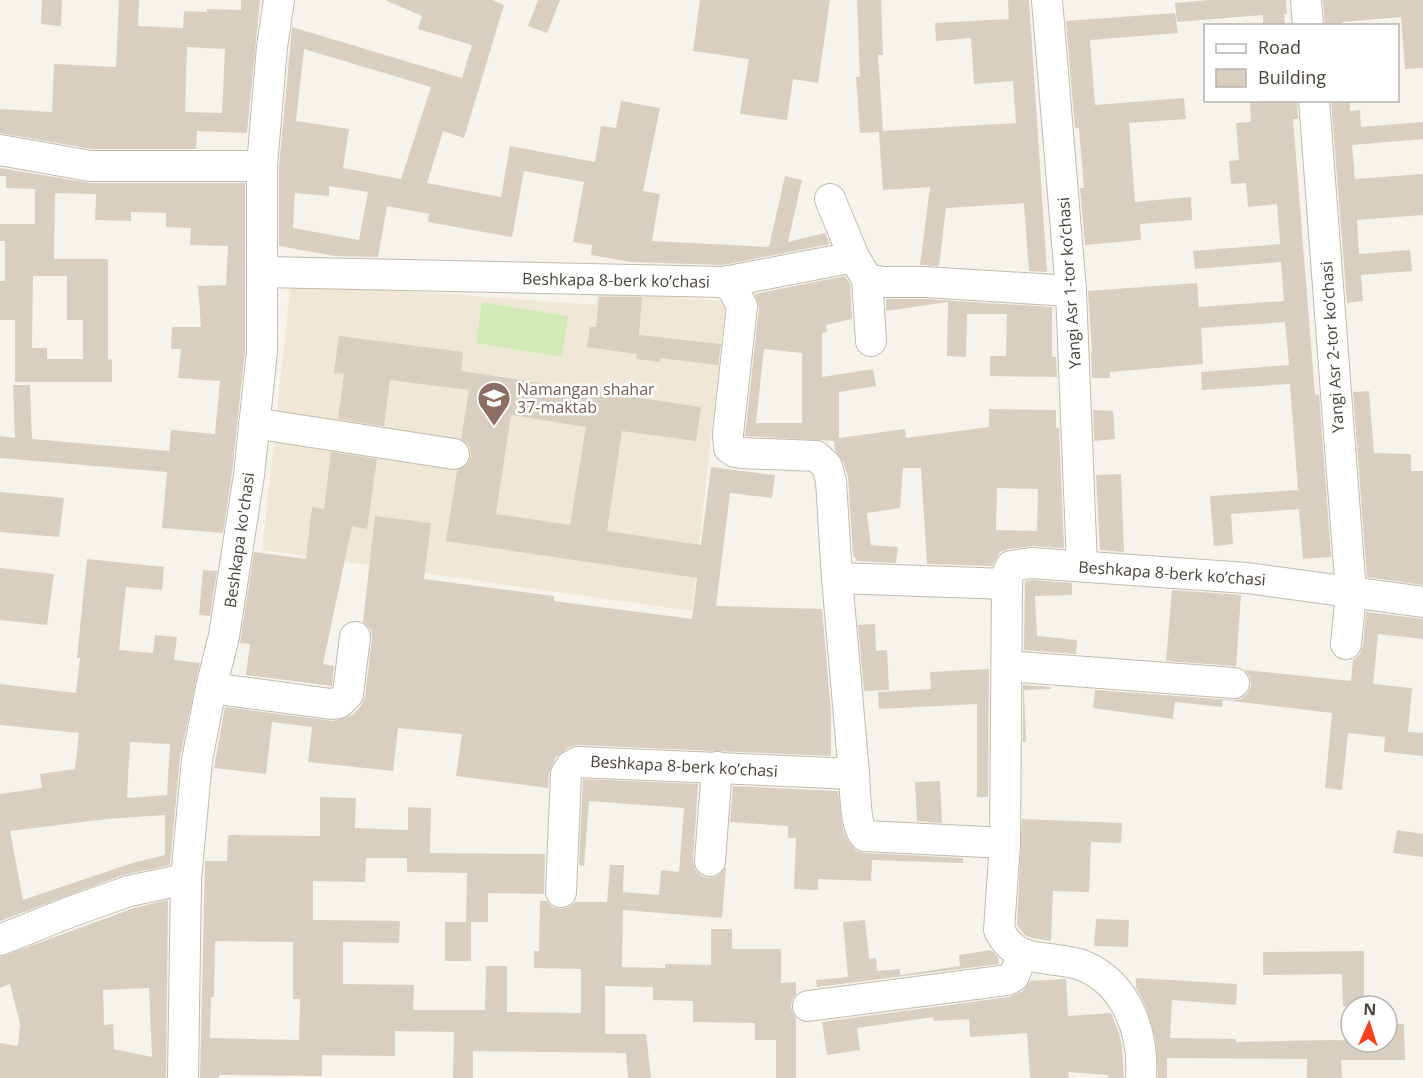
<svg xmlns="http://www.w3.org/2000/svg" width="1423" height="1078" viewBox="0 0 1423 1078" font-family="'Open Sans',sans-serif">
  <rect width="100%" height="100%" fill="#f6f3ec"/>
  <!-- education -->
  <polygon fill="#efe8d6" points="291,282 596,305 598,290 726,302 692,611 262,550"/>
  <!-- green -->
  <polygon fill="#d2eab5" points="482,302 568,316 562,357 476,343"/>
  <!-- building -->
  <g fill="#d8cfc1" fill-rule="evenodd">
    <polygon points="42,0 62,0 61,26 41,24"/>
    <path d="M 119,0 L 139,0 L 138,26 L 183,28 L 184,11 L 207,12 L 207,9 L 241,10 L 241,0 L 260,0 L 247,133 L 197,131 L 196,149 L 92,149 L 0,133 L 0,109 L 52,112 L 54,64 L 116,67 ZM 187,47 L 225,49 L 222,113 L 185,112 Z"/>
    <path d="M 385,0 L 492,0 L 504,5 L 464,138 L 443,131 L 427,183 L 501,197 L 510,146 L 595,162 L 601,126 L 616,128 L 621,101 L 660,108 L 643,191 L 660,194 L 652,241 L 769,247 L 785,176 L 802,180 L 788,242 L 825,233 L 830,244 L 723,265 L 630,262 L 591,255 L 592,245 L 573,242 L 584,182 L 524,171 L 512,237 L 428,222 L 429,214 L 387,206 L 378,257 L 335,256 L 279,246 L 279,167 L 292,27 L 462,78 L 472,45 L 418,29 L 422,16 ZM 304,49 L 431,87 L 401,179 L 343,168 L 349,129 L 296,121 ZM 329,186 L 368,192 L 359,240 L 293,228 L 295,193 L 329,196 Z"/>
    <polygon points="538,0 560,0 547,33 528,26"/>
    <polygon points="700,0 830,0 818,83 793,79 787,120 740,114 749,59 693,51"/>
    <polygon points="857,0 881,0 883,55 878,55 883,131 1016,123 1013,81 974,84 971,38 936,41 935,23 1009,19 1008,0 1029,0 1047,272 1029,271 1024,203 946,208 939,266 920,265 930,187 883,190 879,132 860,133 856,77 860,77"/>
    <polygon points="1209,0 1286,0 1287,14 1284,14 1285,26 1263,26 1263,15 1177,22 1175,3"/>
    <polygon points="1323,0 1423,0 1423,68 1405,69 1401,17 1342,22 1342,26 1325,26"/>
    <polygon points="1175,13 1178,33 1090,40 1095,105 1184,98 1186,119 1129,123 1135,202 1191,197 1192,220 1140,224 1141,240 1085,245 1080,188 1084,188 1079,128 1075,128 1066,21"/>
    <polygon points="1250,100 1297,100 1298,119 1293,119 1315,395 1319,394 1331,557 1303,559 1299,509 1231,514 1233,544 1214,546 1210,496 1298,490 1290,384 1202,390 1201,372 1289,365 1285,322 1201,328 1203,364 1110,372 1110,378 1092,378 1091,352 1092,352 1088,291 1197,283 1199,307 1284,301 1281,262 1195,269 1193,251 1280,244 1277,204 1248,207 1246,183 1231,184 1229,161 1239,160 1236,123 1251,122"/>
    <polygon points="1331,100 1350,100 1350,111 1360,110 1361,127 1423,122 1423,139 1352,145 1355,179 1423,174 1423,215 1357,220 1359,254 1410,250 1412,271 1361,275 1363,301 1347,303"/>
    <path d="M 0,168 L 90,183 L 245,183 L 245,350 L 232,473 L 223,533 L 162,528 L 167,472 L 0,458 L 0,436 L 15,438 L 13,385 L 30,385 L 32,439 L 169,451 L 171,430 L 215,434 L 220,381 L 178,378 L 181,349 L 171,349 L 172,327 L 201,327 L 198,286 L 226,285 L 228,246 L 190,245 L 191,228 L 166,227 L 166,213 L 131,212 L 131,221 L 95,220 L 96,194 L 55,193 L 54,259 L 108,259 L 108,360 L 112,359 L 112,382 L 15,382 L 15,320 L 0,320 L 0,281 L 5,281 L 5,241 L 0,241 L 0,224 L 35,224 L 35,189 L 6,188 L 6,176 L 0,176 ZM 33,276 L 67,276 L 67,320 L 83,320 L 83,359 L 47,359 L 47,348 L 32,348 Z"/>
    <path d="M 845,276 L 850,284 L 852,319 L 826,325 L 827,332 L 822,333 L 822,377 L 873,369 L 876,386 L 839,392 L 839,438 L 905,429 L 906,438 L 989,427 L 989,409 L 1056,410 L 1056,428 L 1059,428 L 1064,548 L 1032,546 L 1008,549 L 1000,552 L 992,566 L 927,564 L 921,468 L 903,468 L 900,508 L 867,513 L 871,545 L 898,547 L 896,563 L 857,561 L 853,555 L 848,477 L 843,461 L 835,450 L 834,441 L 745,436 L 759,308 L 755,294 ZM 764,349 L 802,353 L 802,423 L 756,423 ZM 997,488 L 1038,489 L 1037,531 L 996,530 Z"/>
    <polygon points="599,297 642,297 639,335 721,344 718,365 660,358 660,362 636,359 637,354 587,347 590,327 596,327"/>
    <polygon points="886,299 924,299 1052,307 1052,357 1056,357 1057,377 990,376 990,356 1006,356 1007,314 967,314 966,357 947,356 948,302 886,311"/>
    <path d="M 339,336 L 463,352 L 461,371 L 701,407 L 696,441 L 622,431 L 607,531 L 701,545 L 711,467 L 775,475 L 772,498 L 730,493 L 716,606 L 822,609 L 831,712 L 831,756 L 578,745 L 569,747 L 556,757 L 549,773 L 548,788 L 456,776 L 462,734 L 398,728 L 393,771 L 308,762 L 312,727 L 272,722 L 266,774 L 214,768 L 225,707 L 333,721 L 351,716 L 361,706 L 365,696 L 372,639 L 371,630 L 363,622 L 375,516 L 431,523 L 424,579 L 554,596 L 554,601 L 692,619 L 697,578 L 446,541 L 457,471 L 467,465 L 471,456 L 470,447 L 461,439 L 469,390 L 390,380 L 384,426 L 338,419 L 344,374 L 334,373 ZM 511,415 L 586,427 L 570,525 L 496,514 Z"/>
    <polygon points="1369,391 1374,453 1411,454 1411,471 1423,471 1423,585 1367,577 1353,392"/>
    <polygon points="1093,410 1113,411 1115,439 1094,441"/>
    <polygon points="331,452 377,459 367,529 352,526 323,664 334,666 332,686 246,675 250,644 240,643 254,552 306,559 312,507 324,509"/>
    <polygon points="1121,474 1124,552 1100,550 1096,475"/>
    <polygon points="0,492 64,498 59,537 0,532"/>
    <path d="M 87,559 L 164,567 L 162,590 L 126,587 L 119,650 L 153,653 L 155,635 L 177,637 L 174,660 L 200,663 L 180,757 L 170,865 L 123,875 L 0,921 L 0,794 L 42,788 L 40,774 L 75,769 L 79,733 L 0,725 L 0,684 L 76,693 L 80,658 L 77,658 ZM 130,742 L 170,744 L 167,795 L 127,798 ZM 165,815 L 165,855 L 132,863 L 23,900 L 10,831 L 107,819 Z"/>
    <polygon points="0,568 54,574 47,625 0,620"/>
    <polygon points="203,570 217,571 210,616 199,615"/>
    <polygon points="1032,580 1072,583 1072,595 1035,596 1037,636 1077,640 1076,654 1024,650 1025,581"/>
    <polygon points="1172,590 1241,595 1236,666 1166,661"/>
    <polygon points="1366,612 1423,619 1423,639 1378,634 1373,684 1412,688 1408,732 1423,733 1423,756 1384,752 1385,737 1348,733 1342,790 1325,788 1332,713 1223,700 1222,707 1175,702 1173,719 1093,708 1095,690 1233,700 1241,699 1248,693 1251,685 1250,676 1245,670 1351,681 1353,660 1360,654 1363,646"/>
    <polygon points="875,624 876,651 887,650 889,690 864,691 858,625"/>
    <polygon points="989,669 988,797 977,797 977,704 879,709 878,692 931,689 930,672"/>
    <polygon points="1023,685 1051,687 1051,689 1024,690 1026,742 1023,742"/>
    <path d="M 583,779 L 698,784 L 693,860 L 695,869 L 701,876 L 708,878 L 718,876 L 726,867 L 722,918 L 623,910 L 622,967 L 665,968 L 665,964 L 711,965 L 711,929 L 732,929 L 732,949 L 781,949 L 781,983 L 796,982 L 796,995 L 792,1000 L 791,1008 L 796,1018 L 796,1078 L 776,1078 L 776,1040 L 755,1040 L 755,1023 L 693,1022 L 693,1001 L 653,1000 L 653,987 L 605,986 L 605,1034 L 646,1034 L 651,1078 L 628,1078 L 626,1053 L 473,1051 L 473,1078 L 453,1078 L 454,1032 L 395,1031 L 395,1056 L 322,1055 L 322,1076 L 219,1075 L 219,1078 L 200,1078 L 205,861 L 227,861 L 228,835 L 320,836 L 320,797 L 356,798 L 355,828 L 408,830 L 408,807 L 431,808 L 430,853 L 545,854 L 544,894 L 488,893 L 488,922 L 466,922 L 467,873 L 407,872 L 407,858 L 366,858 L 365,882 L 313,881 L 313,920 L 400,921 L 399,943 L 343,942 L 343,984 L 414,985 L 413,1010 L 485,1010 L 486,966 L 507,966 L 507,1012 L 581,1013 L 581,969 L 534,968 L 534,951 L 539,951 L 540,901 L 547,901 L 552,907 L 561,909 L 569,907 L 575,902 L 607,902 L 610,865 L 624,865 L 623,892 L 659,895 L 661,870 L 679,872 L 684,808 L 589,801 L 584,866 L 579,865 ZM 215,941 L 293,942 L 293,999 L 300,999 L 299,1040 L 210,1038 L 211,997 L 214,997 Z"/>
    <polygon points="940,781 942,823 917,821 915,782"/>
    <polygon points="733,786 838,791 843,830 848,841 856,851 864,853 963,858 963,863 872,860 871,881 818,879 818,890 794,889 796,838 788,838 788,826 730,822"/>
    <polygon points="1022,819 1122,823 1121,843 1091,842 1089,892 1053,891 1051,941 1032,938 1025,935 1017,925"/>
    <polygon points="1397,830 1423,834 1423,857 1393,853"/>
    <path d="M 168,900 L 166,1078 L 0,1078 L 0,1043 L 18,1046 L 20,1024 L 10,984 L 0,988 L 0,957 L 134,908 ZM 149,988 L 152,1057 L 114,1049 L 113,1024 L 104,1025 L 103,990 Z"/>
    <polygon points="1096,919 1129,920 1128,947 1094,946"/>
    <polygon points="865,920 869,959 876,958 877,971 900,969 900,975 960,966 959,955 991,950 998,957 999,964 817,987 816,980 848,977 843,922"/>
    <rect x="445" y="922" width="26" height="39"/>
    <polygon points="1364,951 1364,1006 1343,1006 1342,974 1263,975 1263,952"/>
    <polygon points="1136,978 1237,984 1236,1005 1172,1000 1170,1038 1236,1039 1236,1042 1334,1040 1387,1042 1387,1024 1404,1024 1405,1060 1341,1060 1342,1078 1307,1078 1307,1059 1167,1058 1167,1078 1158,1078 1156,1041 1146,1007 1136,987"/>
    <polygon points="1066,979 1068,1016 1111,1013 1119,1033 1122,1047 1124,1078 1108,1078 1108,1075 1068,1072 1069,1078 1030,1078 1027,1033 970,1037 969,1019 934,1021 933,1017 857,1028 860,1050 827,1055 822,1022 1009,997 1023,991 1030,981"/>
  </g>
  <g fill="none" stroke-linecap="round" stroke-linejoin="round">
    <!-- minor casing -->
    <g stroke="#c2bbae" stroke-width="32">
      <g id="minor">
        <polyline points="1047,0 1071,291 1082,566"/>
        <polyline points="1306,0 1308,26"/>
        <polyline points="1314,100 1351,593 1346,644"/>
        <polyline points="0,150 90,166 262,166"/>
        <polyline points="830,199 854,257"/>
        <polyline points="263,272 724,282 733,289 742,306 728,434 729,448 735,452 742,453 816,456 827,466 831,481 837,578"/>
        <polyline points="867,279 871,341"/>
        <polyline points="724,282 854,257 867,279 883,282 925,282 1071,291"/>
        <polyline points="254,423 454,454"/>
        <polyline points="1007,666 1234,683"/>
        <polyline points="211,688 331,704 339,703 348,694 355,637"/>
        <path d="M 854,774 C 855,789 855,827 865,836 L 1005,843"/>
        <polyline points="710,861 717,767"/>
        <polyline points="561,892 566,774 571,766 578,762 854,774 837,578 1007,584"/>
        <polyline points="0,940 70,912 129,891 186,879"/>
        <polyline points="808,1006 1007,980 1014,976 1022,955"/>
        <polyline points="183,1078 186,879 197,760 211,688 224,636 249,475 262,351 262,166 272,47 279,0"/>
        <path d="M 1141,1078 C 1144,1034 1128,985 1084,966 C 1051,953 1018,968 999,930 L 1005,843 L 1007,584 L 1008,572 L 1011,566 L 1031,563 L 1247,578 L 1423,602"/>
      </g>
    </g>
    <!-- minor -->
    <use href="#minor" stroke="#fff" stroke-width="30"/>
  </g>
  <!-- icons -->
  <defs>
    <g id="school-pin" transform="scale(1.725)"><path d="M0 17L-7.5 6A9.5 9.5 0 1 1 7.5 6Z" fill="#8d6e63" stroke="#fff"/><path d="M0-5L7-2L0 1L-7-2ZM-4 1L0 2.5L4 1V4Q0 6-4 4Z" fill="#fff"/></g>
  </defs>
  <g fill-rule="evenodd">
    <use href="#school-pin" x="494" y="398"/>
  </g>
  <g text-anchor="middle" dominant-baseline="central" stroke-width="5" stroke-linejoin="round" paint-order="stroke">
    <!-- street labels -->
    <g font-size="16" fill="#4b4439" stroke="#fff">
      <text transform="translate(616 280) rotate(1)">Beshkapa 8-berk koʼchasi</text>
      <text transform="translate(1069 283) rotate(-94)">Yangi Asr 1-tor koʼchasi</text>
      <text transform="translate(1332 347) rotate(-94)">Yangi Asr 2-tor koʼchasi</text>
      <text transform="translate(239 540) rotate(-82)">Beshkapa ko'chasi</text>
      <text transform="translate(1172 573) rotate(4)">Beshkapa 8-berk koʼchasi</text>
      <text transform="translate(684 766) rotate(3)">Beshkapa 8-berk koʼchasi</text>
    </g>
    <!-- education labels -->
    <g font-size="16" fill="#785e54" stroke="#fff" text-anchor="start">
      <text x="517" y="389">Namangan shahar<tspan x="517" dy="18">37-maktab</tspan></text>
    </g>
  </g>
  <!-- legend -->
  <rect x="1204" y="24" width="195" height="78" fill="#ffffff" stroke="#b7b4b0" stroke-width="1.5"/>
  <rect x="1216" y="44" width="30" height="9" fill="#ffffff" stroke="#b7b4b0" stroke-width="1.5"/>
  <text x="1258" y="54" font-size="18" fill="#4b4439">Road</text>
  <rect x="1216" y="69" width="30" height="18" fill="#d8cfc1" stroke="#b7b4b0" stroke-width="1.5"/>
  <text x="1258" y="84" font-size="18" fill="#4b4439">Building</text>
  <!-- north arrow -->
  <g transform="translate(1369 1024) rotate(3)"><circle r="28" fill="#ffffff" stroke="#b7b4b0" stroke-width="1.5"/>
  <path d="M0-4.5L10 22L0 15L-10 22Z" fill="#fc3f1d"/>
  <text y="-9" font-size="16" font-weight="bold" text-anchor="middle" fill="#4b4439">N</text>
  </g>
</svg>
